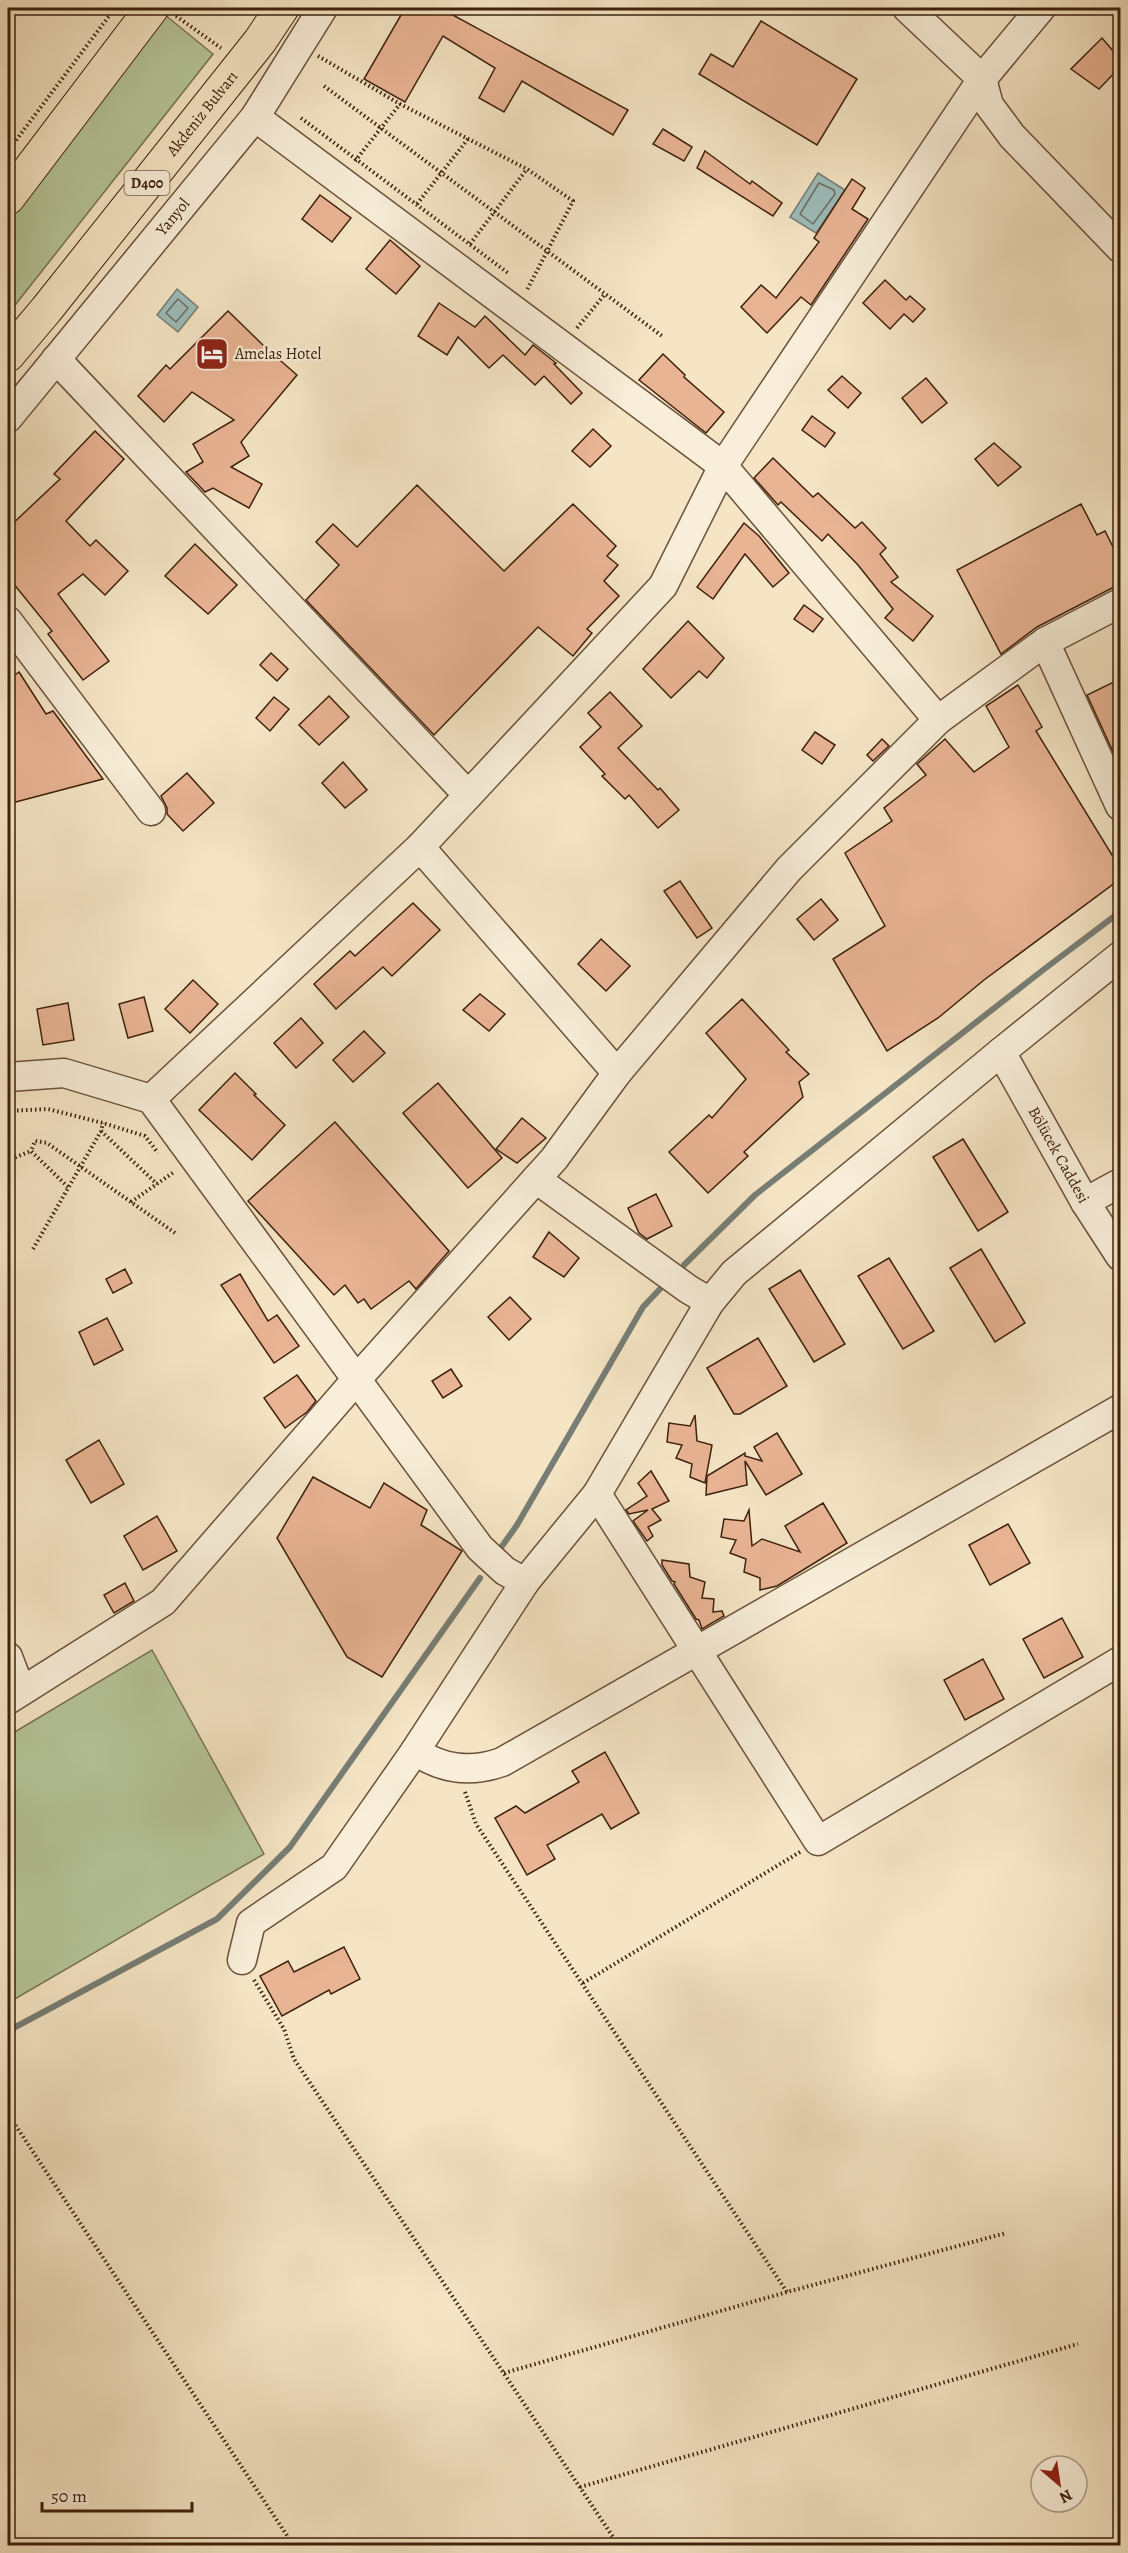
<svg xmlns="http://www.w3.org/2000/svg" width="1128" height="2553" viewBox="0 0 1128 2553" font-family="Alegreya,serif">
  <rect width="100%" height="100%" fill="#f5e5c5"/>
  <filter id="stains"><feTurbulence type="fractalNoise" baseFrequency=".00333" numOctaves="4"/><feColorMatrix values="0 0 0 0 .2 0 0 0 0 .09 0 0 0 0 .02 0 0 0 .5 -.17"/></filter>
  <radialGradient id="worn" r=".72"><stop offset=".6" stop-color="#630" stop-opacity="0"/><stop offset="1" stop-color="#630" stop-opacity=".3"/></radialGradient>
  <!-- green -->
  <g fill="#b5c69a" stroke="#797353" stroke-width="1.5">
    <polygon points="159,10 213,54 8,314 8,213"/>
    <polygon points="152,1650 264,1854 8,2003 8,1736"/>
  </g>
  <!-- water -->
  <g fill="#9dbdbb" stroke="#777e75" stroke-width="1.5">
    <polygon points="818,173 845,190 816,233 790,217"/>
    <polygon points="177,289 198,307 178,332 157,315"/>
  </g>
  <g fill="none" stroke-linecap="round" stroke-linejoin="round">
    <!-- shore -->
    <g stroke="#6d6e64" stroke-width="1.5">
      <polygon points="819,183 834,190 835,194 813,224 800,214"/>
      <polygon points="178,299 188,308 176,322 166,313"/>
    </g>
    <!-- stream -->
    <g stroke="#777e75" stroke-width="6">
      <polyline points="684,1265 755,1195 1043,970 1120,912"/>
      <polyline points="500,1549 517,1525 643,1307 660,1289"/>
      <polyline points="8,2031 217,1919 290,1847 480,1578"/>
    </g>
  </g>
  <!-- building -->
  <g fill="#e9b494" stroke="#3d200c" stroke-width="1.5">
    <polygon points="405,8 440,8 628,110 613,135 522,81 504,112 479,98 495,68 443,36 405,102 364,79"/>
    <polygon points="761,21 857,79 817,145 699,74 711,54 733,67"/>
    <polygon points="1102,38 1120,59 1120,67 1099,89 1071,69"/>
    <polygon points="663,129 692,147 684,161 653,144"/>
    <polygon points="705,151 750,184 752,181 782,203 773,216 697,168"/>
    <polygon points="852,179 865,188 852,209 868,219 811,305 801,297 767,333 741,307 761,285 776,298 819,242 814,238"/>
    <polygon points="320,195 351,218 332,242 302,219"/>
    <polygon points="390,240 420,266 396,294 366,269"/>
    <polygon points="885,280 906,300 910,296 925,309 913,322 904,314 890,329 863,303"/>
    <polygon points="439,303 475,327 485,316 525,355 533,345 556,363 554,364 582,393 571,404 544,376 535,385 503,355 489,368 458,337 447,355 418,336"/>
    <polygon points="228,311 266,348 297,375 241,442 249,456 231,467 262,484 249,508 213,488 205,492 186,472 203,462 193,444 234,420 192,392 164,422 138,396 166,365 170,369"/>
    <polygon points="663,354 685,375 684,377 724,412 706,433 639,380"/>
    <polygon points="842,376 861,393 848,408 828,390"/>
    <polygon points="926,378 947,403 922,423 902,398"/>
    <polygon points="812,416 835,433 825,447 802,430"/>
    <polygon points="593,429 611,446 590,467 572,451"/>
    <polygon points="95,431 124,459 66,521 90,546 96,540 128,571 105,595 83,574 58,594 109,661 83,680 48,634 52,631 8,577 8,528 60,479 54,474"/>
    <polygon points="994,443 1021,467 998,486 975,459"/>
    <polygon points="773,458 813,497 818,493 855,528 862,522 886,548 880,554 898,577 891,582 933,616 913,641 885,618 893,609 858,565 828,534 822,541 781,502 778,505 754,478"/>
    <polygon points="417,485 504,571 573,504 616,546 607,556 618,565 604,581 619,596 587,629 592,633 573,656 538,627 434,735 306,600 339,565 316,542 333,524 357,547"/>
    <polygon points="1081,504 1097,535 1105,531 1120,561 1120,587 1112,588 1037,627 1001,654 957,570"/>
    <polygon points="744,523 759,536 789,573 773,587 745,554 713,599 697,587"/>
    <polygon points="195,544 237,585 208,614 165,576"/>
    <polygon points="804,605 823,619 813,632 794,619"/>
    <polygon points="688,621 724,658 707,678 699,671 671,698 643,669"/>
    <polygon points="271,653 288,669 277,681 260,665"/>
    <polygon points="19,672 46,714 53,711 103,779 8,804 8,680"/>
    <polygon points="1120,679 1120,767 1087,695"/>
    <polygon points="1018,685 1042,727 1036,731 1120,868 1120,879 984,980 938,1018 887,1051 833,959 885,926 845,853 892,821 884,808 926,775 917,764 945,739 974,772 1009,747 986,706"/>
    <polygon points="610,692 642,726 618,748 658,790 660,788 679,810 658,828 629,795 625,799 602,776 605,774 580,747 601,727 588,713"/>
    <polygon points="329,696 349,717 319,745 299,725"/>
    <polygon points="274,697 289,709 270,731 256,718"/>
    <polygon points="815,732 835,745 822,764 802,750"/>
    <polygon points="882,739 889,746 873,761 867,755"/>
    <polygon points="343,762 367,790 345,808 322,783"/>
    <polygon points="187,773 214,803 183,831 167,814 167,808 161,796"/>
    <polygon points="680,881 712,928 697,938 664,891"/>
    <polygon points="821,899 838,920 814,940 797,919"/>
    <polygon points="413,903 440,930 392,976 383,967 336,1009 314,984 350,951 355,956"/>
    <polygon points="601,939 630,966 606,991 578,964"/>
    <polygon points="193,980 218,1004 190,1033 165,1009"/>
    <polygon points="480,994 505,1014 489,1031 463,1010"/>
    <polygon points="144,997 153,1031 128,1038 119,1004"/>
    <polygon points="742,999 789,1050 786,1052 809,1074 799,1082 803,1097 744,1152 748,1156 708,1193 669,1152 709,1115 712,1118 746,1079 706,1033"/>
    <polygon points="68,1003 74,1040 43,1045 37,1009"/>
    <polygon points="301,1018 323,1043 296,1068 274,1043"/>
    <polygon points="364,1031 385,1053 353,1082 333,1060"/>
    <polygon points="235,1073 256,1094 254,1095 285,1125 252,1160 199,1110"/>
    <polygon points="438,1083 502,1158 468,1188 403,1113"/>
    <polygon points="522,1118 546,1138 517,1163 496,1149"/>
    <polygon points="335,1122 449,1251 416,1289 409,1281 371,1309 364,1299 358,1303 345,1285 334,1295 248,1201"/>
    <polygon points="963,1139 1008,1212 978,1231 933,1157"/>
    <polygon points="656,1194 672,1226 647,1239 639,1233 628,1208"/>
    <polygon points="549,1232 579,1258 564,1277 533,1257"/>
    <polygon points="981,1249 1025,1323 995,1342 950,1268"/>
    <polygon points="889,1258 934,1331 903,1349 858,1276"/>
    <polygon points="125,1269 132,1283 113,1293 106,1279"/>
    <polygon points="800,1270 845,1344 814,1362 769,1289"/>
    <polygon points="240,1274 268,1321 277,1315 299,1346 274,1363 221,1285"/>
    <polygon points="510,1297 531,1319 509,1340 488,1317"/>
    <polygon points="107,1318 123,1350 94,1365 79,1332"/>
    <polygon points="758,1338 787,1386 740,1414 734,1414 707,1368"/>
    <polygon points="451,1369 462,1386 443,1398 432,1381"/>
    <polygon points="297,1375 316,1401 307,1412 285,1428 264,1398"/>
    <polygon points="695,1415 697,1441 712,1445 705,1483 690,1477 692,1464 676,1458 682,1445 667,1442 669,1423 690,1426"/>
    <polygon points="777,1433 802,1474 766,1495 745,1461 747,1485 706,1495 707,1476 745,1453 745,1456 762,1461 754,1447"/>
    <polygon points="99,1440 124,1484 91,1503 66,1460"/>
    <polygon points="651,1471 669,1501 652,1509 661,1520 648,1527 653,1536 647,1541 633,1521 648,1510 629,1514 626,1510 647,1496 638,1483"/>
    <polygon points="313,1477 370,1508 384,1483 427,1510 421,1525 462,1551 382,1677 347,1657 277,1538"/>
    <polygon points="823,1503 847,1543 777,1586 760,1590 760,1578 744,1572 746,1559 730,1553 736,1540 721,1537 724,1519 744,1521 749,1510 752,1546 762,1539 800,1552 785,1526"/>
    <polygon points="157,1516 177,1551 143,1570 124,1536"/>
    <polygon points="1008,1524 1030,1563 990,1585 969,1545"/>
    <polygon points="662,1560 689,1564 690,1577 705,1582 702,1598 714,1599 713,1612 722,1611 724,1616 702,1629 699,1620 696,1619 674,1584 675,1582 672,1581 662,1565"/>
    <polygon points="125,1583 134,1601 114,1613 104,1595"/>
    <polygon points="1062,1618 1083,1657 1044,1678 1023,1639"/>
    <polygon points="983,1659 1004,1699 965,1720 944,1680"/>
    <polygon points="605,1752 639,1813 611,1829 602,1814 547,1845 555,1859 527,1875 495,1818 516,1806 525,1813 579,1782 572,1771"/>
    <polygon points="344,1947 360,1979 331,1994 329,1990 282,2016 260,1976 288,1961 294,1972"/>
  </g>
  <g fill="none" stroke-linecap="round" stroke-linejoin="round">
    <!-- minor casing -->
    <g stroke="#6b513a" stroke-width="31">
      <g id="minor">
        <polyline points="907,8 982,79 989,105 1012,136 1120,248"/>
        <polyline points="255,117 723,466 938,720"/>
        <polyline points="56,359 468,795"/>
        <path id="s1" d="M 8,418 L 255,117 L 323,8"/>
        <polyline points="8,621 151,811"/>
        <polyline points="1045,642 1120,806"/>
        <polyline points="420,847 617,1073"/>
        <polyline points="1120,956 1001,1052 734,1273 710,1302 597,1494 818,1841 1120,1661"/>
        <path id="s2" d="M 1001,1052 L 1085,1202 L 1120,1256"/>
        <polyline points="8,1077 64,1073 151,1099 480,1548 505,1571 525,1582"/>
        <polyline points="151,1099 420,847 663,586 723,466 982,79 1041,8"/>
        <polyline points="536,1179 688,1289 710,1302"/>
        <polyline points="1085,1202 1120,1183"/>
        <polyline points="8,1657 21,1691"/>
        <polyline points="8,1700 163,1602 356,1380 554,1159 617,1073 789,869 938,720 1045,642 1120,603"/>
        <path d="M 415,1751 C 443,1770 471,1773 502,1762 L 1120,1409"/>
        <polyline points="242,1960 251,1923 334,1867 415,1751 525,1582 597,1494"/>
      </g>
    </g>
    <!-- highway casing -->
    <g stroke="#3d200c" stroke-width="35">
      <g id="highway">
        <polyline points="8,198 152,8"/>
        <path id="s3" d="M 8,355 L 46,310 L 260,41 L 282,8"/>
      </g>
    </g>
    <!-- path -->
    <g stroke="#3d200c" stroke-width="4" stroke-dasharray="1.5 3" stroke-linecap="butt">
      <polyline points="176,16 221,48"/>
      <polyline points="8,17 15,8"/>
      <polyline points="318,56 400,104 527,169 573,201 527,290"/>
      <polyline points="324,86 662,336"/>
      <polyline points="301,118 508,273"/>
      <polyline points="8,151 115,8"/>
      <polyline points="355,161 400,104"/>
      <polyline points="417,204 468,139"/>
      <polyline points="470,244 527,169"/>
      <polyline points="577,328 605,294"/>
      <polyline points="8,1111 48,1109 103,1123 145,1136 158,1153"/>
      <polyline points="101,1131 157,1184"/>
      <polyline points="11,1159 31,1151"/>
      <polyline points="68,1187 31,1151 35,1141 47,1143 175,1233"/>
      <polyline points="131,1202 174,1172"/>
      <polyline points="33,1249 101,1131 103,1123"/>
      <polyline points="465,1792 476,1824 787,2292"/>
      <polyline points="254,1980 284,2029 294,2059 619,2546"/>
      <polyline points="583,1983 800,1852"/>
      <polyline points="8,2114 294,2546"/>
      <polyline points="504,2373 787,2292 1006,2233"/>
      <polyline points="580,2487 1078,2344"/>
    </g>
    <!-- minor -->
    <use href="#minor" stroke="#f8eed9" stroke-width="28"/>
    <!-- highway -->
    <use href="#highway" stroke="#f5e5c5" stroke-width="33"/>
  </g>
  <!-- icons -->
  <defs>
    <g id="hotel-square" transform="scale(1.725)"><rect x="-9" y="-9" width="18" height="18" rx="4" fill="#8f2418" stroke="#f8eed9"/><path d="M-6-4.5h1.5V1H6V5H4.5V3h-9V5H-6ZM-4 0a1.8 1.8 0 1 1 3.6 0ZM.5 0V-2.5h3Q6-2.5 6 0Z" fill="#fff"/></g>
  </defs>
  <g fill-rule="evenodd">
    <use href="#hotel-square" x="212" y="354"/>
  </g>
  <g text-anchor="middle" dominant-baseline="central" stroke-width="4.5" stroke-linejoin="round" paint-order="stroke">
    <!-- shield labels -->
    <rect fill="#f8eed9" stroke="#755e4a" stroke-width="1.5" x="124.5" y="171" width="45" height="24" rx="4.5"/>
    <g font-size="15" font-weight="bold" fill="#3d200c">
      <text x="147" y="183">D400</text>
    </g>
    <!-- street labels -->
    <g font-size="16" fill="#3d200c" stroke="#f8eed9">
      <text stroke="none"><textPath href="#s3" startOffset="310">Akdeniz Bulvarı</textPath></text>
      <text stroke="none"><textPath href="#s1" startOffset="260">Yanyol</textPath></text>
      <text stroke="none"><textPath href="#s2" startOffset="118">Bölücek Caddesi</textPath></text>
    </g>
    <!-- poi labels -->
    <g font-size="16" fill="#3d200c" stroke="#f8eed9" text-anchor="start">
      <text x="235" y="354">Amelas Hotel</text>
    </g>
  </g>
  <!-- margin -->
  <rect width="1128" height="2553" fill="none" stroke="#f5e5c5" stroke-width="30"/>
  <rect x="9" y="9" width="1110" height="2535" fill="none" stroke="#3d200c" stroke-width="3"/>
  <rect x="15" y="15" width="1098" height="2523" fill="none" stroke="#3d200c" stroke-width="1.5"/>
  <!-- north arrow -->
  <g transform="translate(1059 2484) rotate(151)"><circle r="28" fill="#f8eed9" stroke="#ad9c87" stroke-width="1.5"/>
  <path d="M0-4.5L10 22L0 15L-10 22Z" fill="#8f2418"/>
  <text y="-9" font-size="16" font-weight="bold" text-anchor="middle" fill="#3d200c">N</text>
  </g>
  <!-- scale -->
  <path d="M42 2502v9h150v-9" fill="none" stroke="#3d200c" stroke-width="3"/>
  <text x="51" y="2502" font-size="18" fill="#3d200c" stroke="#f8eed9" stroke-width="4.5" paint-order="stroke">50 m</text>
  <rect width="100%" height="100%" filter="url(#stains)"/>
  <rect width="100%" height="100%" fill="url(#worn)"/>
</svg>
